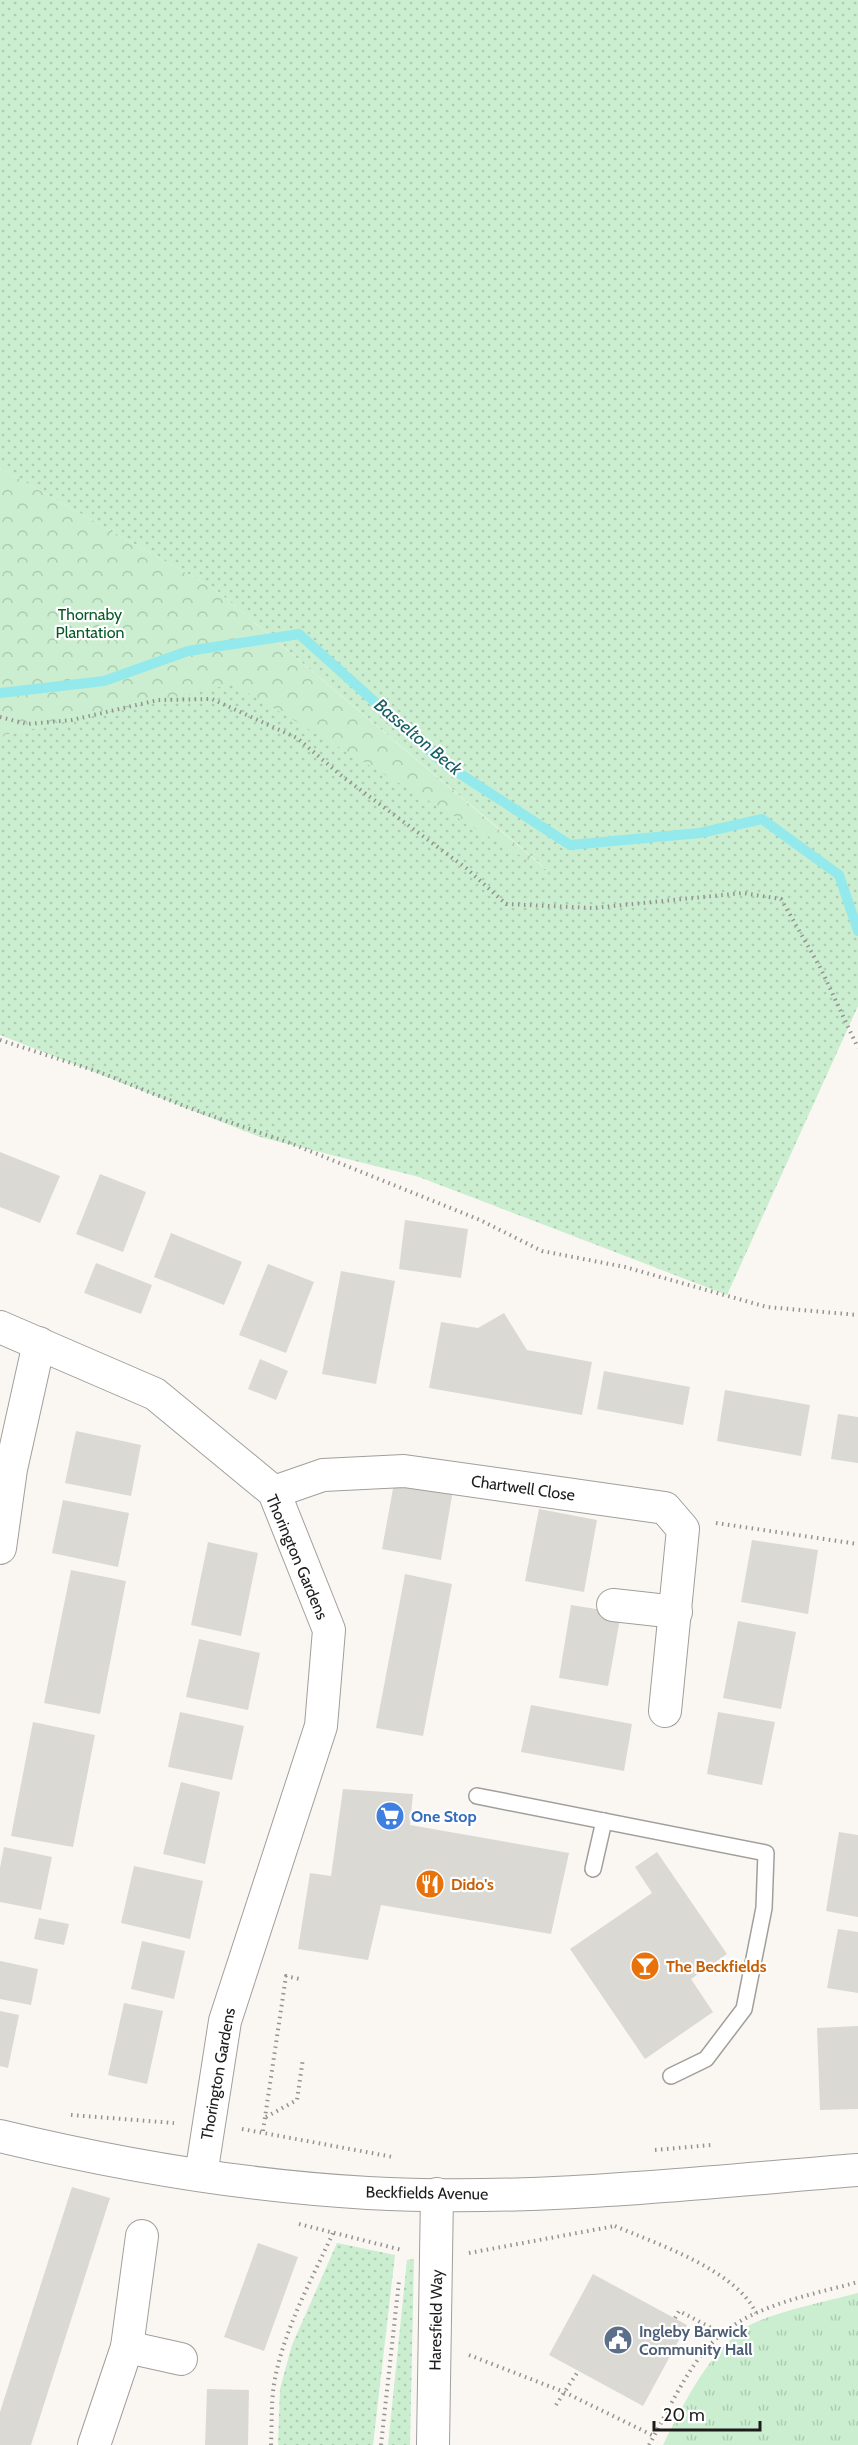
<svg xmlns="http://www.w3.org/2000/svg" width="858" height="2445" viewBox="0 0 858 2445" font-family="Cabin,sans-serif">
  <defs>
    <pattern id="grass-dots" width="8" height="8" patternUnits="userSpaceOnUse" patternTransform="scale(1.5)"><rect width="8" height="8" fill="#caeecf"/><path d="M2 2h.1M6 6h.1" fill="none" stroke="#adccb1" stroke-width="1.8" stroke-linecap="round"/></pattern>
    <pattern id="forest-crowns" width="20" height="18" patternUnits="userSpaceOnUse" patternTransform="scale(1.5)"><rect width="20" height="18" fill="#caeecf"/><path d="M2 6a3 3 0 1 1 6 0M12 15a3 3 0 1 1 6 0" fill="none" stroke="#adccb1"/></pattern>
    <pattern id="park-tufts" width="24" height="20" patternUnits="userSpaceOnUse" patternTransform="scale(1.5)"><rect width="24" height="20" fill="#caeecf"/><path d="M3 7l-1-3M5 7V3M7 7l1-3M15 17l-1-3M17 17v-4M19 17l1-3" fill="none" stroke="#adccb1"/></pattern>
  </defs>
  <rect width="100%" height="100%" fill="#faf7f3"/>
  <!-- grass -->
  <g fill="url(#grass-dots)">
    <polygon points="0,0 858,0 858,1006 727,1295 419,1177 260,1137 0,1035 0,736 233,683 549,871 216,590 0,468"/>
    <polygon points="337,2243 395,2255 373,2445 278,2445 280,2389 292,2345"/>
    <polygon points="414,2259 410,2445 388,2445 407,2260"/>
  </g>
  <!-- forest -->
  <polygon fill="url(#forest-crowns)" points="0,468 216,590 553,875 233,684 0,736"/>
  <!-- park -->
  <path fill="url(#park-tufts)" d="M 858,2293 L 858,2445 L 663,2445 C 684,2404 705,2357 744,2329 C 763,2314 832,2300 858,2293 Z"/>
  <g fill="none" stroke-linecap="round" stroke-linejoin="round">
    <!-- stream -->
    <polyline stroke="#93e9ec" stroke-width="10" points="0,693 104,681 188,651 299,634 442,762 570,845 700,833 762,819 839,875 858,931"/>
  </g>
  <!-- building -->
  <g fill="#dbd9d4">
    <polygon points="0,1152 60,1176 40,1223 0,1207"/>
    <polygon points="100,1174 146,1192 123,1252 76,1234"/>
    <polygon points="405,1220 468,1229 461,1278 399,1269"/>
    <polygon points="171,1233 242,1262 224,1305 154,1277"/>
    <polygon points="96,1263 152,1285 141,1314 84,1293"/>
    <polygon points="268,1264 314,1282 286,1353 239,1335"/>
    <polygon points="341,1271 395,1281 376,1384 322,1374"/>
    <polygon points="504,1313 527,1350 592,1362 582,1415 429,1388 441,1322 478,1328"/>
    <polygon points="260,1359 288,1371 276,1400 248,1389"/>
    <polygon points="604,1371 690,1387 683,1425 597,1409"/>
    <polygon points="725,1390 810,1405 801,1456 717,1441"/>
    <polygon points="838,1414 858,1417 858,1463 831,1459"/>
    <polygon points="76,1431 141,1445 131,1496 65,1483"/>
    <polygon points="395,1478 453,1490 441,1560 382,1549"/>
    <polygon points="63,1500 129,1513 118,1567 52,1553"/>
    <polygon points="539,1509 597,1520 584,1592 525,1581"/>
    <polygon points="752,1540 818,1550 808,1614 741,1602"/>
    <polygon points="208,1542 258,1553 241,1636 191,1625"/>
    <polygon points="71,1570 126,1581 100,1714 44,1703"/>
    <polygon points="405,1574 452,1584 423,1736 376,1728"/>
    <polygon points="571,1605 621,1613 608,1686 559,1678"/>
    <polygon points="738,1621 796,1632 781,1709 723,1698"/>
    <polygon points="199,1639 260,1653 248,1710 186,1697"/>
    <polygon points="531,1705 632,1724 624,1771 521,1752"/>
    <polygon points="180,1712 244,1726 232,1780 168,1767"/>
    <polygon points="718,1712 775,1722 762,1785 707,1774"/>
    <polygon points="33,1722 95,1735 73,1847 11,1836"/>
    <polygon points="181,1782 220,1792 205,1864 163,1854"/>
    <polygon points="343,1789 413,1794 410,1825 569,1853 551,1934 381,1905 368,1960 298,1949 310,1873 331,1876"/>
    <polygon points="839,1832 858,1835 858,1917 826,1911"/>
    <polygon points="4,1847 52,1857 41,1910 0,1902 0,1868"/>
    <polygon points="657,1852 727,1954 691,1979 713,2012 645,2059 570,1949 652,1893 635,1867"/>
    <polygon points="134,1866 203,1881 190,1939 121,1923"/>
    <polygon points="39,1918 69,1924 64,1945 34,1939"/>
    <polygon points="838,1929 858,1932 858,1993 827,1988"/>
    <polygon points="142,1941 185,1951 174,1999 131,1989"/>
    <polygon points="0,1961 38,1969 31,2005 0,1999"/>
    <polygon points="124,2003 163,2011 147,2084 108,2075"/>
    <polygon points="0,2011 19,2015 8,2068 0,2066"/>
    <polygon points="858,2026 858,2109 820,2110 817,2028"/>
    <polygon points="72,2187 110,2198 31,2445 0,2445 0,2412"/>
    <polygon points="258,2243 298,2257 264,2351 224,2337"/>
    <polygon points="593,2274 687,2325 643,2406 549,2355"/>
    <polygon points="207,2389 249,2390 248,2445 205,2445"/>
  </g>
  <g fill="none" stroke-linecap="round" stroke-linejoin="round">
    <!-- service casing -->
    <g stroke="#a19f9b" stroke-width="18">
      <g id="service">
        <polyline points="477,1796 766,1853 764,1908 744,2009 706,2059 671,2076"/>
        <polyline points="593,1869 604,1821"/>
      </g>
    </g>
    <!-- minor casing -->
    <g stroke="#a19f9b" stroke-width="34">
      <g id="minor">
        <polyline points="0,1327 155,1394 274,1492 329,1630 321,1726 225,2021 201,2175"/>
        <polyline points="274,1492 323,1475 404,1471 665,1508 683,1529 665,1711"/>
        <polyline points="0,1548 11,1469 39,1343"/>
        <polyline points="613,1605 676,1612"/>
        <path d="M 0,2136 C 120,2165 245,2186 368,2193 C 532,2202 695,2183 858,2170"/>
        <polyline points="127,2347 181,2359"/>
        <polyline points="94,2445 127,2347 142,2236"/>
        <polyline points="433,2445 437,2194"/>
      </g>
    </g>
    <!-- path -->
    <g stroke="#959390" stroke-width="4" stroke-dasharray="1.5 4.5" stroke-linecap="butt">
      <polyline points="0,717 27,724 72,720 158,700 212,699 297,738 343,777 466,868 506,904 593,908 743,893 781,899 820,967 858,1048"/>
      <polyline points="0,1040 99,1072 189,1108 290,1143 480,1220 542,1251 625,1267 767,1307 858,1315"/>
      <polyline points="716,1523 858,1544"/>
      <polyline points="71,2115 174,2123"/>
      <polyline points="266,2117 297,2100 303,2058"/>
      <polyline points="242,2129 393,2157"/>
      <polyline points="263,2131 286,1976 300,1979"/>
      <polyline points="655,2150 711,2145"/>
      <polyline points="299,2224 402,2250"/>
      <path d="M 615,2226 C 657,2244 736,2270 756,2313"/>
      <polyline points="469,2253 615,2226"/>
      <polyline points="675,2318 679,2311 723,2334"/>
      <polyline points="469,2355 564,2392 654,2436"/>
      <polyline points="556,2405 579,2370"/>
      <path d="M 271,2445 C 272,2425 271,2404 274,2384 C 283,2331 311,2281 333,2233"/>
      <polyline points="381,2445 399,2281"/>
      <path d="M 649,2445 C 669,2410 688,2364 718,2337 C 756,2304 811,2295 858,2282"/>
    </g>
    <!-- service -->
    <use href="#service" stroke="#fff" stroke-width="15"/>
    <!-- minor -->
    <use href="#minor" stroke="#fff" stroke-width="32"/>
  </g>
  <!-- icons -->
  <defs>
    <g id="supermarket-disc" transform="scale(1.5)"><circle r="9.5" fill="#3f7fe0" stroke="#fff"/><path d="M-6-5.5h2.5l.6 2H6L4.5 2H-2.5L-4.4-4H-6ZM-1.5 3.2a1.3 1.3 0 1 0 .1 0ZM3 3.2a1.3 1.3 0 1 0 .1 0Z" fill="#fff"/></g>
    <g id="restaurant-disc" transform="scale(1.5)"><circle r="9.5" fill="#e8710a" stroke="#fff"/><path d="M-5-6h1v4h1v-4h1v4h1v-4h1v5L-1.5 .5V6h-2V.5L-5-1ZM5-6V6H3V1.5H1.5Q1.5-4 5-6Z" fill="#fff"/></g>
    <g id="bar-disc" transform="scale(1.5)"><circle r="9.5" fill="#e8710a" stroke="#fff"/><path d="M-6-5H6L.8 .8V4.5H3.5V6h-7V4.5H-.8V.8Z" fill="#fff"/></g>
    <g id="civic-disc" transform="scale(1.5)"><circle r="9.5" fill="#5c6f8a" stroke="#fff"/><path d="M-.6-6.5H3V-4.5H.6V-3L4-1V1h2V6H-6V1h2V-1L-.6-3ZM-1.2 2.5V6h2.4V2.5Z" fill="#fff"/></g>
  </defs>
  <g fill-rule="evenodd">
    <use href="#supermarket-disc" x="390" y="1816"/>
    <use href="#restaurant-disc" x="430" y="1884"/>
    <use href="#bar-disc" x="645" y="1966"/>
    <use href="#civic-disc" x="618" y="2340"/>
  </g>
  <g text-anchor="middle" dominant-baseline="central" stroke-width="4.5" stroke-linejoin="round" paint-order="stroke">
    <!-- park labels -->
    <g font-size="16" fill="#055b25" stroke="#fff">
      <text x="90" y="614">Thornaby<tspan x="90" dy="18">Plantation</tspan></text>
    </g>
    <!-- street labels -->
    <g font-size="16" fill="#1d1c1b" stroke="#fff">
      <text transform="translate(523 1488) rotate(8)">Chartwell Close</text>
      <text transform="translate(297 1557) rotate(67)">Thorington Gardens</text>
      <text transform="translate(218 2074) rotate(-80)">Thorington Gardens</text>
      <text transform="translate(427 2193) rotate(1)">Beckfields Avenue</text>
      <text transform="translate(436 2320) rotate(-89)">Haresfield Way</text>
    </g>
    <!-- shop labels -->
    <g font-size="16" font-weight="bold" fill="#366cbe" stroke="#fff" text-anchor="start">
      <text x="411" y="1816">One Stop</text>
    </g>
    <!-- food labels -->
    <g font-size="16" font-weight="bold" fill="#c56008" stroke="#fff" text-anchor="start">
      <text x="451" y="1884">Dido's</text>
      <text x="666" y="1966">The Beckfields</text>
    </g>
    <!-- service labels -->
    <g font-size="16" font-weight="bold" fill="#4e5e75" stroke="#fff" text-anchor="start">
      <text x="639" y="2331">Ingleby Barwick<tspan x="639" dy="18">Community Hall</tspan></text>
    </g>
    <!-- water labels -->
    <g font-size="18" font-style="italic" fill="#186063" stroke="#fff">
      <text transform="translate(418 737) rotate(40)">Basselton Beck</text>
    </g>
  </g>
  <!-- scale -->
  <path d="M654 2421v9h106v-9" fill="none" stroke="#1d1c1b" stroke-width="3"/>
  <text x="663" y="2421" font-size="18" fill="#1d1c1b" stroke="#ffffff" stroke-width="4.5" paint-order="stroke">20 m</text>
</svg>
